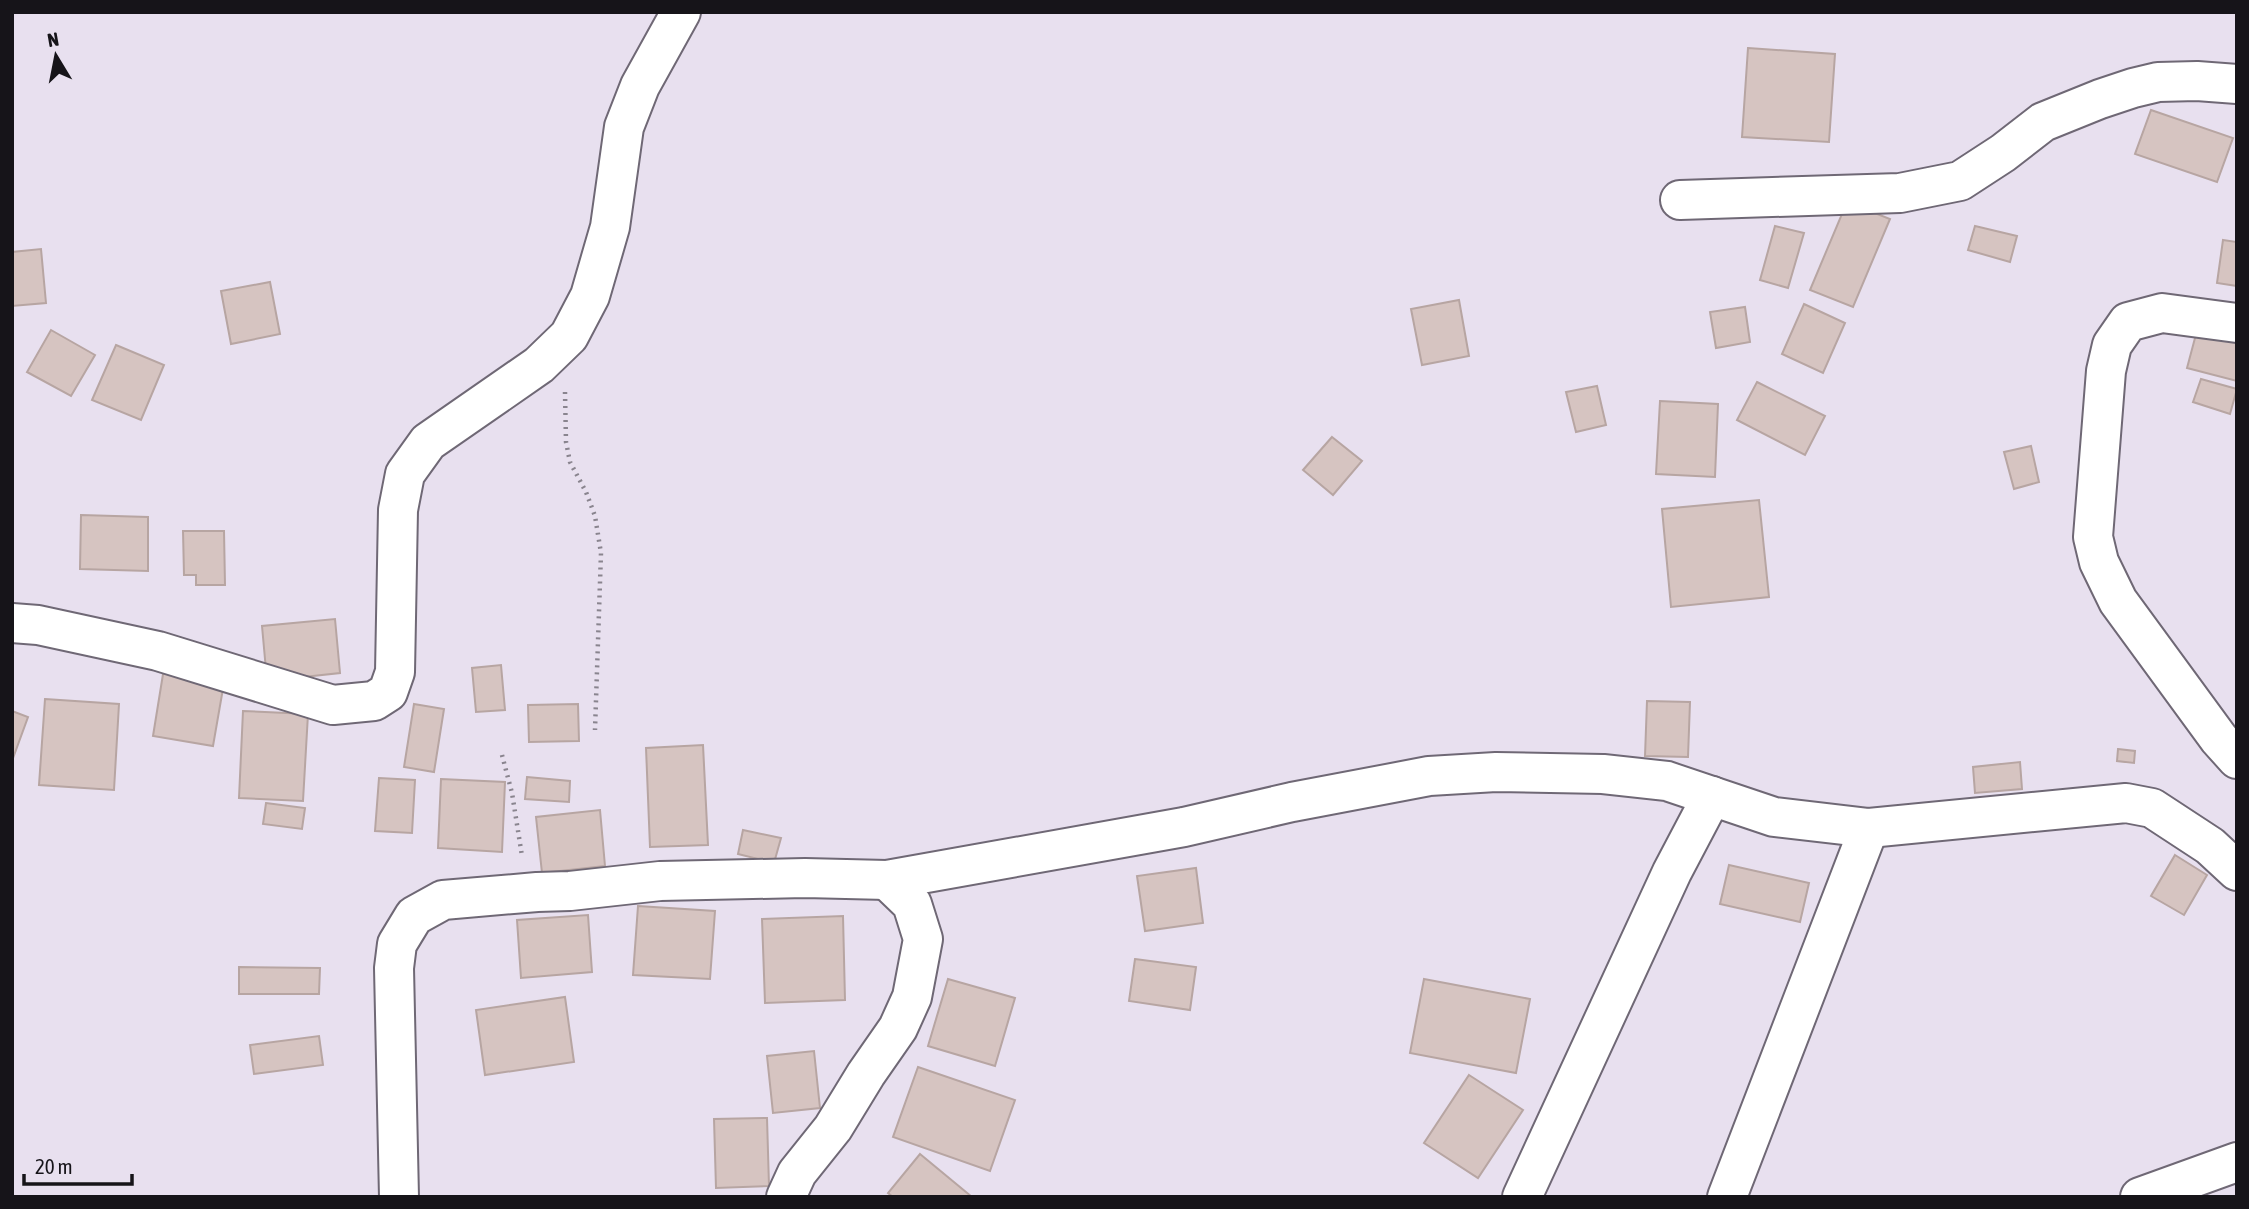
<svg xmlns="http://www.w3.org/2000/svg" width="2249" height="1209" viewBox="0 0 2249 1209" font-family="'Asap Condensed',sans-serif">
  <rect width="100%" height="100%" fill="#e8e0ef"/>
  <!-- building -->
  <g fill="#d6c4c1" stroke="#b7a5a2" stroke-width="2">
    <polygon points="1748,48 1835,54 1829,142 1742,137"/>
    <polygon points="2151,110 2233,138 2217,182 2135,154"/>
    <polygon points="1847,202 1890,219 1853,307 1810,290"/>
    <polygon points="1775,226 1804,233 1788,288 1760,280"/>
    <polygon points="1975,226 2017,236 2010,262 1968,250"/>
    <polygon points="2223,240 2237,242 2237,286 2217,283"/>
    <polygon points="41,249 46,303 12,306 12,252"/>
    <polygon points="270,282 280,334 231,344 221,291"/>
    <polygon points="1459,300 1469,356 1422,365 1411,309"/>
    <polygon points="1804,304 1845,323 1823,373 1782,354"/>
    <polygon points="1745,307 1750,342 1716,348 1710,312"/>
    <polygon points="2199,323 2237,333 2237,381 2187,368"/>
    <polygon points="51,330 95,355 71,396 27,372"/>
    <polygon points="116,345 164,365 141,420 92,400"/>
    <polygon points="2201,379 2237,389 2230,414 2193,402"/>
    <polygon points="1757,382 1825,416 1805,455 1737,420"/>
    <polygon points="1597,386 1606,425 1576,432 1566,392"/>
    <polygon points="1660,401 1718,404 1715,477 1656,474"/>
    <polygon points="1332,437 1362,461 1333,495 1303,470"/>
    <polygon points="2031,446 2039,482 2014,489 2004,452"/>
    <polygon points="1759,500 1769,597 1671,607 1662,509"/>
    <polygon points="81,515 148,517 148,571 80,569"/>
    <polygon points="183,531 224,531 225,585 196,585 196,575 184,575"/>
    <polygon points="335,619 340,673 267,681 262,626"/>
    <polygon points="501,665 505,710 476,712 472,668"/>
    <polygon points="164,668 225,677 213,746 153,736"/>
    <polygon points="45,699 119,704 114,790 39,785"/>
    <polygon points="1647,701 1690,702 1688,757 1645,756"/>
    <polygon points="414,704 444,709 434,772 404,767"/>
    <polygon points="578,704 579,741 529,742 528,705"/>
    <polygon points="12,711 28,717 12,761"/>
    <polygon points="243,711 308,714 303,801 239,798"/>
    <polygon points="703,745 708,845 650,847 646,748"/>
    <polygon points="2118,749 2135,751 2134,763 2117,761"/>
    <polygon points="2020,762 2022,789 1975,793 1973,767"/>
    <polygon points="527,777 570,781 569,802 525,799"/>
    <polygon points="379,778 415,780 412,833 375,831"/>
    <polygon points="441,779 505,782 502,852 438,848"/>
    <polygon points="266,803 305,808 302,829 263,824"/>
    <polygon points="600,810 605,866 542,873 536,817"/>
    <polygon points="743,830 781,838 774,863 738,854"/>
    <polygon points="2175,855 2207,875 2184,915 2151,896"/>
    <polygon points="1729,865 1809,883 1800,922 1720,904"/>
    <polygon points="1196,868 1203,923 1145,931 1137,876"/>
    <polygon points="638,906 715,911 710,979 633,975"/>
    <polygon points="588,915 592,972 521,978 517,920"/>
    <polygon points="843,916 845,1000 765,1003 762,919"/>
    <polygon points="1135,959 1196,967 1190,1010 1129,1001"/>
    <polygon points="239,967 320,968 319,994 239,994"/>
    <polygon points="948,979 1015,998 995,1066 928,1046"/>
    <polygon points="1424,979 1530,999 1516,1073 1410,1053"/>
    <polygon points="565,997 574,1062 485,1075 476,1010"/>
    <polygon points="319,1036 323,1065 254,1074 250,1045"/>
    <polygon points="814,1051 820,1108 773,1113 767,1056"/>
    <polygon points="918,1067 1015,1100 990,1171 893,1137"/>
    <polygon points="1469,1075 1523,1110 1478,1178 1424,1143"/>
    <polygon points="767,1118 769,1186 716,1188 714,1119"/>
    <polygon points="920,1154 972,1197 893,1197 888,1193"/>
  </g>
  <g fill="none" stroke-linecap="round" stroke-linejoin="round">
    <!-- minor casing -->
    <g stroke="#6f6875" stroke-width="42">
      <g id="minor">
        <polyline points="1680,200 1900,193 1960,181 2003,153 2043,122 2100,99 2133,88 2158,82 2197,81 2237,84"/>
        <polyline points="2237,323 2162,313 2128,322 2112,345 2106,371 2093,537 2099,562 2118,601 2219,739 2237,759"/>
        <polyline points="12,623 38,625 158,651 333,705 374,701 388,692 395,672 398,510 405,474 428,442 539,365 569,336 590,296 610,227 624,127 640,86 681,12"/>
        <polyline points="399,1197 394,968 397,944 414,916 443,900 537,892 570,891 660,881 805,878 887,880 1184,827 1292,802 1429,776 1496,772 1603,774 1667,781 1774,817 1869,828 2126,803 2152,808 2210,846 2237,871"/>
        <polyline points="786,1197 797,1173 833,1128 866,1074 898,1028 912,997 923,939 912,904 887,880"/>
        <polyline points="1522,1197 1672,872 1712,796"/>
        <polyline points="1727,1197 1869,828"/>
        <polyline points="2140,1197 2237,1162"/>
      </g>
    </g>
    <!-- path -->
    <g stroke="#89848e" stroke-width="4.5" stroke-dasharray="2 5" stroke-linecap="butt">
      <polyline points="565,392 566,442 570,462 586,492 595,516 601,553 595,730"/>
      <polyline points="502,755 512,793 522,856"/>
    </g>
    <!-- minor -->
    <use href="#minor" stroke="#fff" stroke-width="38"/>
  </g>
  <!-- border -->
  <rect width="2249" height="1209" fill="none" stroke="#161419" stroke-width="28"/>
  <!-- north arrow -->
  <g transform="translate(56 56) rotate(350)" stroke="#e8e0ef" stroke-width="5" paint-order="stroke">
  <path d="M0-5L12 26L0 18L-12 26Z" fill="#161419"/>
  <text y="-10" font-size="19" font-weight="bold" text-anchor="middle" fill="#161419">N</text>
  </g>
  <!-- scale -->
  <path d="M24 1174v10h108v-10" fill="none" stroke="#161419" stroke-width="3.5"/>
  <text x="35" y="1174" font-size="21" fill="#161419" stroke="#e8e0ef" stroke-width="5" paint-order="stroke">20 m</text>
</svg>
